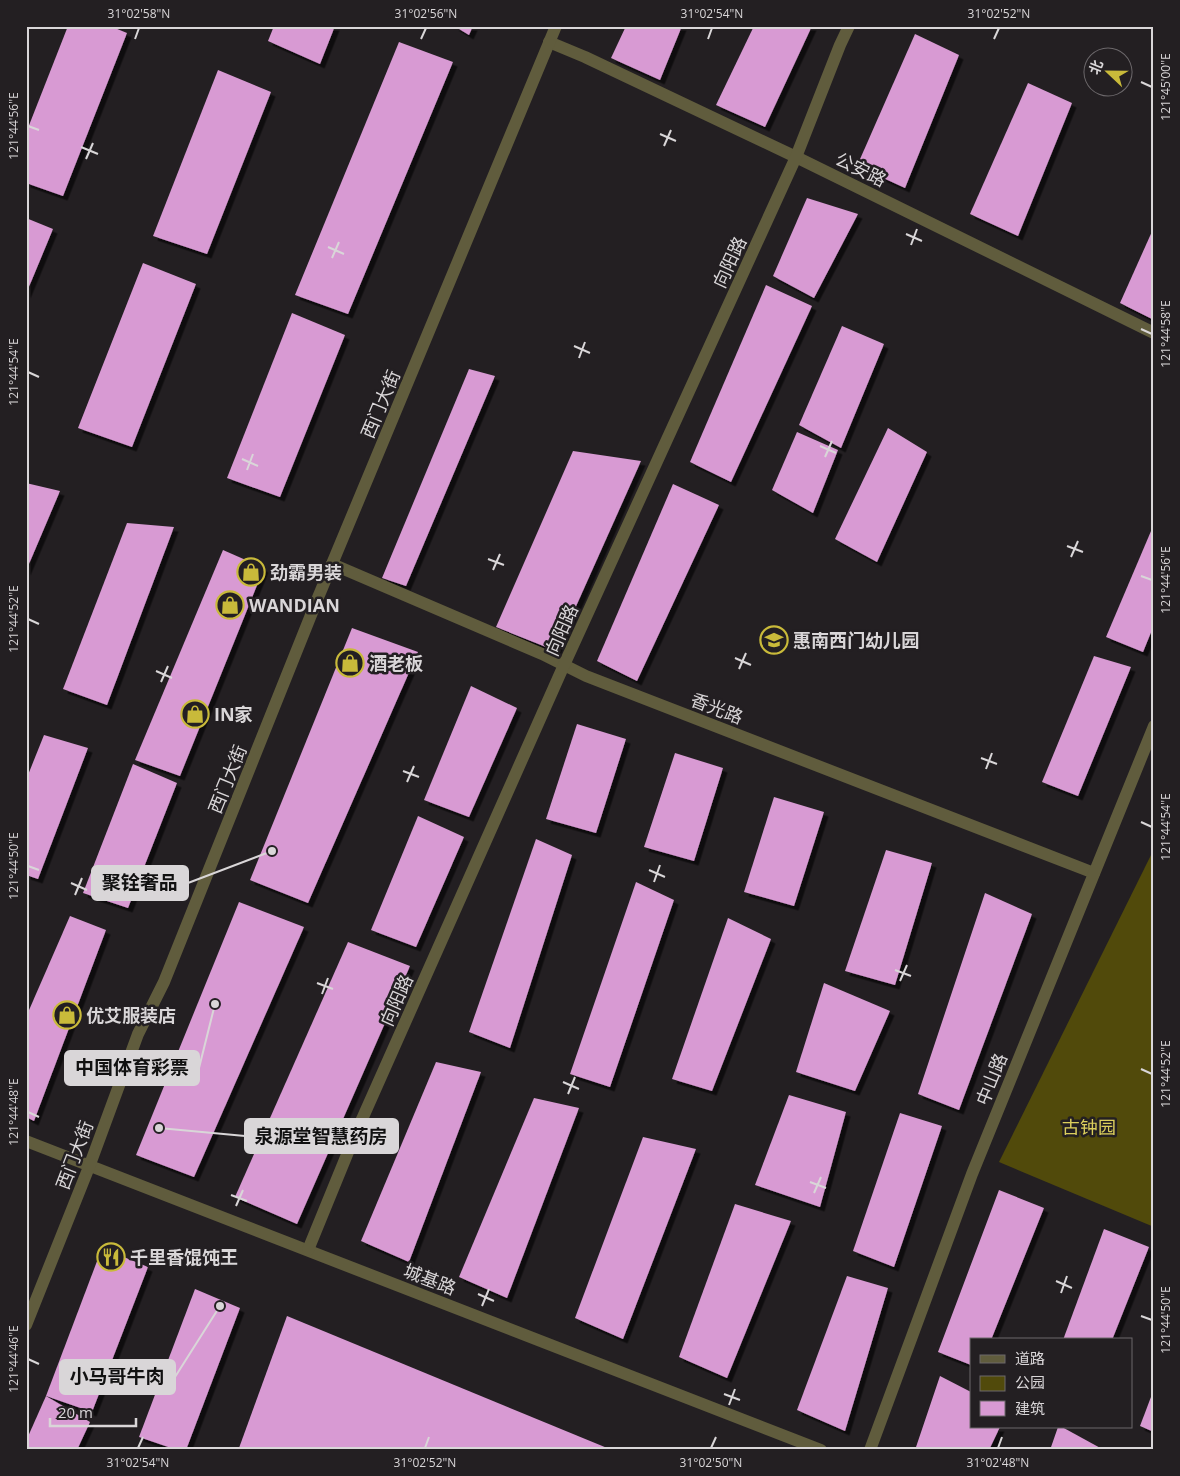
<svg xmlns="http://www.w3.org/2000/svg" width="1180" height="1476" viewBox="0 0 1180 1476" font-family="'Open Sans','Noto Sans SC',sans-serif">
  <defs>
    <filter id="shadow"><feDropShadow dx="4.5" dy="4.5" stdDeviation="0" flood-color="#0009"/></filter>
  </defs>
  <rect width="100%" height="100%" fill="#231f22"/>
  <!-- green -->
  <polygon fill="#514a0b" points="1154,849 1154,1227 999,1162"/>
  <!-- building -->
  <g fill="#d89ad3" filter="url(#shadow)">
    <polygon points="68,26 110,26 127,33 63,196 26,183 26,133"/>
    <polygon points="274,26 335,26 320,64 268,41"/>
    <polygon points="454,26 473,26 469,35"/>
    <polygon points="626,26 682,26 660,80 611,58"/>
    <polygon points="754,26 812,26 765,127 716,105"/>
    <polygon points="915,34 959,55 905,188 857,166"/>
    <polygon points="399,42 453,62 348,314 295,295"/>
    <polygon points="218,70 271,92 207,254 153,236"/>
    <polygon points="1028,83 1072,103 1018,236 970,214"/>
    <polygon points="807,198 858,214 814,298 773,276"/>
    <polygon points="26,218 53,229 26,294"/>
    <polygon points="1154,227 1154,316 1152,319 1120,303"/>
    <polygon points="143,263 196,284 132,447 78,428"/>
    <polygon points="766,285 812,306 731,482 690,462"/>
    <polygon points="292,313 345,335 280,497 227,478"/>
    <polygon points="842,326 884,344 841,448 799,425"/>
    <polygon points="469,369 495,376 406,586 382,578"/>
    <polygon points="888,428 927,452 877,562 835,539"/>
    <polygon points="797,432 838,450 813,513 772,490"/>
    <polygon points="573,451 641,461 556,651 496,627"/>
    <polygon points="26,483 60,491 26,571"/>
    <polygon points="673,484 719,505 637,681 597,661"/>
    <polygon points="127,523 174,527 107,705 63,689"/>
    <polygon points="1154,524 1154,625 1143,652 1106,637"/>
    <polygon points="223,550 264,568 180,776 135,760"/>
    <polygon points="352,628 418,652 308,903 250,880"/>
    <polygon points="1094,656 1131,667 1078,796 1042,782"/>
    <polygon points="471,686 517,708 469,817 424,800"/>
    <polygon points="577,724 626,739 596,833 546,819"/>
    <polygon points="44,735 88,748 38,879 26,875 26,780"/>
    <polygon points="675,753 723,768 694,861 644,847"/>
    <polygon points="133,764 177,783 128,908 83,893"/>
    <polygon points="774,797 824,812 794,906 744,892"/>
    <polygon points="418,816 464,837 416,947 371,930"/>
    <polygon points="536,839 572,855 510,1048 469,1032"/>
    <polygon points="886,850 932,863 895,985 845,971"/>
    <polygon points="636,882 674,900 610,1087 570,1074"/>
    <polygon points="985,893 1032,914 959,1110 918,1094"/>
    <polygon points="239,902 304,927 194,1177 136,1155"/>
    <polygon points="70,916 106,930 34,1121 26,1117 26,1017"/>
    <polygon points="728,918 771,939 712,1091 672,1079"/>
    <polygon points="348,942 410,966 297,1224 235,1197"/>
    <polygon points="824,983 890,1011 855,1091 796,1072"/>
    <polygon points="436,1062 481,1072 409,1262 361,1241"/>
    <polygon points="789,1095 846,1112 820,1207 755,1185"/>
    <polygon points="534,1098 579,1108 507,1298 459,1277"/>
    <polygon points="900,1113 942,1126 894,1267 853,1251"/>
    <polygon points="643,1137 696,1149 623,1339 575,1318"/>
    <polygon points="999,1190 1044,1208 991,1340 971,1340 971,1365 938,1352"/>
    <polygon points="735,1204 791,1221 727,1378 679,1357"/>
    <polygon points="1104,1229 1149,1247 1112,1340 1063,1340"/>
    <polygon points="102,1248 148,1267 92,1412 46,1396"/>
    <polygon points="847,1276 888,1288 845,1431 797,1410"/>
    <polygon points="195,1289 240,1308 186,1450 177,1450 139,1437"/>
    <polygon points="287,1316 612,1450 244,1450 239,1448"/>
    <polygon points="940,1376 971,1392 971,1427 1000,1427 989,1450 915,1450"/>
    <polygon points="1154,1389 1154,1432 1140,1426"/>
    <polygon points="46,1396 90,1422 77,1450 26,1450 26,1441"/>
    <polygon points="1058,1427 1062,1427 1104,1450 1050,1450"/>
  </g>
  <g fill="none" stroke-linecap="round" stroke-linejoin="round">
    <!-- street -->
    <g stroke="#605c3d" stroke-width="12">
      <polyline points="549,42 585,57 796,157 1154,333"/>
      <polyline points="332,564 542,654 586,676 1094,873"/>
      <polyline points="26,1141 821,1450"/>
      <polyline points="308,1250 355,1135 564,665 796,157 840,45 849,26"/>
      <polyline points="26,1325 89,1167 138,1034 164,982 317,600 556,26"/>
      <polyline points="870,1450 972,1174 1154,726"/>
    </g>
  </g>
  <!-- ticks -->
  <path fill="none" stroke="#d9d6d8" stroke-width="2" d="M 135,39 L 139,28M 421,39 L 426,28M 708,39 L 712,28M 994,39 L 999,28M 1141,82 L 1152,87M 28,126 L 39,130M 660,134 L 676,141M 664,146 L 671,130M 81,147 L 98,154M 86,159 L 93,143M 906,234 L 922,241M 911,245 L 917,229M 328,247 L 344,254M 332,258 L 339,242M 1141,329 L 1152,334M 574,346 L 590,353M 579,358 L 585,342M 28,372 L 39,377M 820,446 L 836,453M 825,457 L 832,441M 242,459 L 258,466M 247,470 L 253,454M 1067,546 L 1083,552M 1071,557 L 1078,541M 488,559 L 504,565M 493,570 L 500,554M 1141,576 L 1152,580M 28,619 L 39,624M 735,658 L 751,665M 739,669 L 746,653M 156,671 L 172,678M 161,682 L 168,666M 981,758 L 997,764M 986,769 L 992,753M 403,771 L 419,777M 407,782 L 414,766M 1141,822 L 1152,827M 28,866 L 39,870M 649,870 L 665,877M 654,882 L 660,865M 71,883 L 87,890M 75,895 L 82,878M 895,970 L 911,976M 900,981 L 907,965M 317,983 L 333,989M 322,994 L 328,978M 1141,1069 L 1152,1074M 563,1082 L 579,1089M 568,1094 L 575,1077M 28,1112 L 39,1117M 810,1182 L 826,1188M 814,1193 L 821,1177M 231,1195 L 247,1201M 236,1206 L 243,1190M 1056,1281 L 1072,1288M 1061,1293 L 1067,1276M 478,1294 L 494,1301M 482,1306 L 489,1289M 1141,1316 L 1152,1320M 28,1359 L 39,1364M 724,1394 L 740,1400M 729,1405 L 735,1389M 138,1448 L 143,1437M 425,1448 L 429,1437M 711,1448 L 716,1437M 998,1448 L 1002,1437"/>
  <!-- icons -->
  <defs>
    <g id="shop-ring" transform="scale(1.4375)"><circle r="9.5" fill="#231f22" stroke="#c9ba3a" stroke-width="1.5"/><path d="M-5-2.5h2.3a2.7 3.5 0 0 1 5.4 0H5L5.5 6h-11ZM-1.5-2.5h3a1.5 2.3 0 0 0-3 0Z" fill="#c9ba3a"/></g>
    <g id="school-ring" transform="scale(1.4375)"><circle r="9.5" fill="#231f22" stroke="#c9ba3a" stroke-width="1.5"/><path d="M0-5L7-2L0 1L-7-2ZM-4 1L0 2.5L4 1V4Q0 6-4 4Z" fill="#c9ba3a"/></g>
    <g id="restaurant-ring" transform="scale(1.4375)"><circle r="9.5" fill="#231f22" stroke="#c9ba3a" stroke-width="1.5"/><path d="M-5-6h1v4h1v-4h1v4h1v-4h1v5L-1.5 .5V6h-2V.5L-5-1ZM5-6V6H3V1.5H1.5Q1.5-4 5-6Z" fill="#c9ba3a"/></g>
  </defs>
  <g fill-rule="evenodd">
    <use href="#shop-ring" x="251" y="572"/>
    <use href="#shop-ring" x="230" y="605"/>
    <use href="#school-ring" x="774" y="640"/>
    <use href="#shop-ring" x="350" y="663"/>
    <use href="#shop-ring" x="195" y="714"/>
    <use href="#shop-ring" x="67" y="1015"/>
    <use href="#restaurant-ring" x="111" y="1257"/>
  </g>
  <g text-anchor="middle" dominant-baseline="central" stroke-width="5" stroke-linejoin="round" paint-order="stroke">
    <!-- street labels -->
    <g font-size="18" fill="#d9d6d8" stroke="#231f22">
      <text transform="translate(861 169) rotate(26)">公安路</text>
      <text transform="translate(729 262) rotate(-65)">向阳路</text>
      <text transform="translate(380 404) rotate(-67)">西门大街</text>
      <text transform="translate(561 630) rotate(-66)">向阳路</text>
      <text transform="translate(717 708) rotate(21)">香光路</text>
      <text transform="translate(227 779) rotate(-68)">西门大街</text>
      <text transform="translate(396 1000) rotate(-66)">向阳路</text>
      <text transform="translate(991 1079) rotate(-68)">中山路</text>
      <text transform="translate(74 1155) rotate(-69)">西门大街</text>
      <text transform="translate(430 1279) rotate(21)">城基路</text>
    </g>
    <!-- poi labels -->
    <g font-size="18" font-weight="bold" fill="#d9d6d8" stroke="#231f22" text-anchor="start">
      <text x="270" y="572">劲霸男装</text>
      <text x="249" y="605">WANDIAN</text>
      <text x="793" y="640">惠南西门幼儿园</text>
      <text x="369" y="663">酒老板</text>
      <text x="214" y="714">IN家</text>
      <text x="86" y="1015">优艾服装店</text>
      <text x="130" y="1257">千里香馄饨王</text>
    </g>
    <!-- park labels -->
    <g font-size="18" fill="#dbce5c" stroke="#231f22">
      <text x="1089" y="1127">古钟园</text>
    </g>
  </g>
  <!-- callouts -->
  <path fill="none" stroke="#d9d6d8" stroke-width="2" d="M272 851L188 883M215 1004L199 1068M159 1128L245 1136M220 1306L175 1377"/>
  <g fill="#d9d6d8" stroke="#231f22" stroke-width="2">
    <circle cx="272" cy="851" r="5"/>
    <circle cx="215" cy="1004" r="5"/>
    <circle cx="159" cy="1128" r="5"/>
    <circle cx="220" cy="1306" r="5"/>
  </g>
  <g fill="#d9d6d8" stroke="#d9d6d8" stroke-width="2">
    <rect x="92" y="866" width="96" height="34" rx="5"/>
    <rect x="65" y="1051" width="134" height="34" rx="5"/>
    <rect x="245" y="1119" width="153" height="34" rx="5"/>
    <rect x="60" y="1360" width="115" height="34" rx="5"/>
  </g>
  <g font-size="19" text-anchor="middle" font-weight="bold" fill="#111">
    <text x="140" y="889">聚铨奢品</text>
    <text x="132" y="1074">中国体育彩票</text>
    <text x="321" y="1143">泉源堂智慧药房</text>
    <text x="117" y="1383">小马哥牛肉</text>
  </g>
  <!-- border -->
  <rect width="1180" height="1476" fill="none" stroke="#231f22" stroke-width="55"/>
  <!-- legend -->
  <rect x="970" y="1338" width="162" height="90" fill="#231f22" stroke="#6c686b"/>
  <rect x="980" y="1355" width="25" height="8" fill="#605c3d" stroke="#6c686b"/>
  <text x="1015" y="1364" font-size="15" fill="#d9d6d8">道路</text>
  <rect x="980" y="1376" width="25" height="15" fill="#514a0b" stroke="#6c686b"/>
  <text x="1015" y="1388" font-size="15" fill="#d9d6d8">公园</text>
  <rect x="980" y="1401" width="25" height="15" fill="#d89ad3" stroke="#6c686b"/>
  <text x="1015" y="1414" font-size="15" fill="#d9d6d8">建筑</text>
  <!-- north arrow -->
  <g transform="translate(1108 72) rotate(292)"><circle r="24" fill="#231f22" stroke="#6c686b"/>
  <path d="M0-4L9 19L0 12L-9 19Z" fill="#c9ba3a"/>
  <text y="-8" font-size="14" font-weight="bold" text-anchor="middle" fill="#d9d6d8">北</text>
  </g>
  <!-- scale -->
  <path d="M50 1418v8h86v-8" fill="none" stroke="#d9d6d8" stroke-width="2.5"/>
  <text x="58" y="1418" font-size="15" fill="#d9d6d8" stroke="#231f22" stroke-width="4" paint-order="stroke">20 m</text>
  <rect x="28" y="28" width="1124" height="1420" fill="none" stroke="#d9d6d8" stroke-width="2"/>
  <g font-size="12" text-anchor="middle" fill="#d9d6d8">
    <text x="139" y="18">31°02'58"N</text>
    <text x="426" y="18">31°02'56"N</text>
    <text x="712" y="18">31°02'54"N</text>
    <text x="999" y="18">31°02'52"N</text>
    <text transform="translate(1166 87) rotate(-90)" y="4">121°45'00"E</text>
    <text transform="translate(14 126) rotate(-90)" y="4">121°44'56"E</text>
    <text transform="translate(1166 334) rotate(-90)" y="4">121°44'58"E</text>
    <text transform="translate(14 372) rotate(-90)" y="4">121°44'54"E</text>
    <text transform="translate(1166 580) rotate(-90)" y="4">121°44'56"E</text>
    <text transform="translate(14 619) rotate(-90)" y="4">121°44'52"E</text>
    <text transform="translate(1166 827) rotate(-90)" y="4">121°44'54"E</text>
    <text transform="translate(14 866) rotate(-90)" y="4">121°44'50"E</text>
    <text transform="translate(1166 1074) rotate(-90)" y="4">121°44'52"E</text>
    <text transform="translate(14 1112) rotate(-90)" y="4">121°44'48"E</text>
    <text transform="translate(1166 1320) rotate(-90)" y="4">121°44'50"E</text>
    <text transform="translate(14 1359) rotate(-90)" y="4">121°44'46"E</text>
    <text x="138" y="1467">31°02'54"N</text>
    <text x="425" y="1467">31°02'52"N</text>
    <text x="711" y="1467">31°02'50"N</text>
    <text x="998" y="1467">31°02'48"N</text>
  </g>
</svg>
